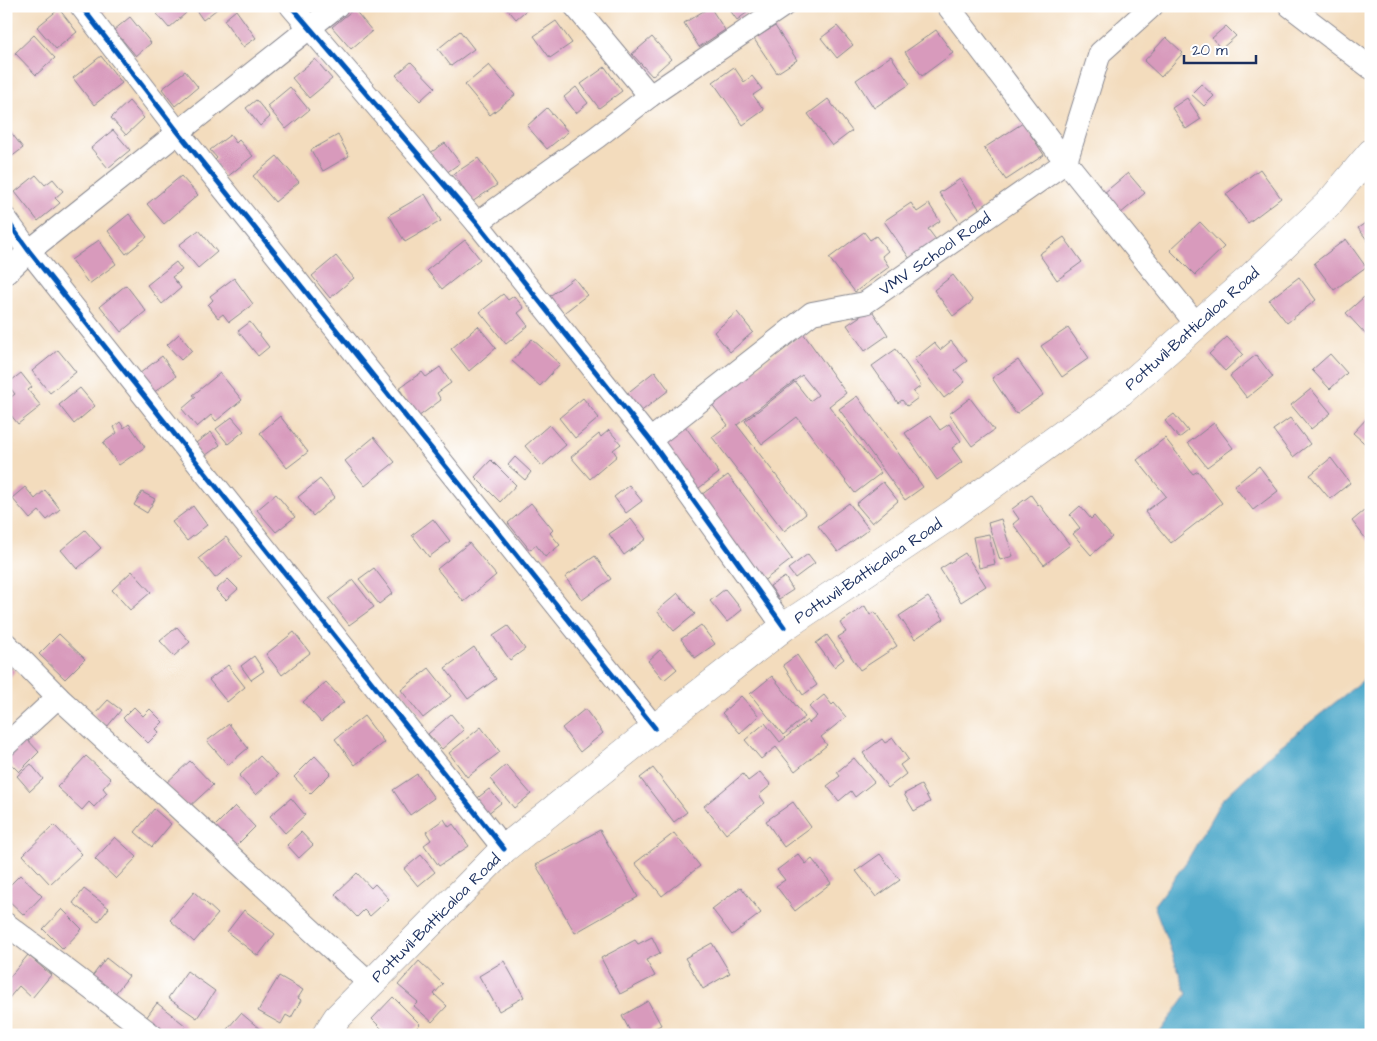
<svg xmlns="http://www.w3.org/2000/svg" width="1377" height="1041" viewBox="0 0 1377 1041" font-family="'Architects Daughter',sans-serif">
  <rect width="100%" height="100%" fill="#fff"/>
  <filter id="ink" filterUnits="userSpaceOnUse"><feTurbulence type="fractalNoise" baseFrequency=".02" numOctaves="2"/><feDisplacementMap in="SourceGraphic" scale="10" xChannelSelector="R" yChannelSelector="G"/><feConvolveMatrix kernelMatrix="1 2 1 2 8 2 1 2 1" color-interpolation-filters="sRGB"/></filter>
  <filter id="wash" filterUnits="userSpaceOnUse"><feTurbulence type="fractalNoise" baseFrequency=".0096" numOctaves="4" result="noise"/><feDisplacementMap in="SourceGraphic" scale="20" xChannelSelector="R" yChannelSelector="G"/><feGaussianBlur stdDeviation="1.12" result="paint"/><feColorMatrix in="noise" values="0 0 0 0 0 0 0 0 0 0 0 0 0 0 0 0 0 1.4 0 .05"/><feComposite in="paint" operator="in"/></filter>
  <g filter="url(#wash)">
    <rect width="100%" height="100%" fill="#f3dcbd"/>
    <!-- water -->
    <polygon fill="#4ba7c9" stroke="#336b94" points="1371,674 1371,1035 1158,1035 1187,994 1154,905 1187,861 1221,801 1274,751"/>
    <g id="blocks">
      <!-- building -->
      <g fill="#d89abc">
        <polygon points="97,6 111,6 102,13"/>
        <polygon points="166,6 180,6 186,13 169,28 157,14"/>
        <polygon points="193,6 221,6 203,20"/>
        <polygon points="505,6 531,6 516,19"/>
        <polygon points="727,6 752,6 753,8 737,20"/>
        <polygon points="710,7 725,30 699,47 684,23"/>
        <polygon points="59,9 77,32 56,49 37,27"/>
        <polygon points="354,9 372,31 351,49 332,27"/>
        <polygon points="236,10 256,38 243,47 224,20"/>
        <polygon points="130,17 151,43 136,56 114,30"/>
        <polygon points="556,21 572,43 550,58 534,36"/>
        <polygon points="775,26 797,60 777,73 754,39"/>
        <polygon points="837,26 853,45 837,58 821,38"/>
        <polygon points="1226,26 1236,36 1221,49 1212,38"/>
        <polygon points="936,30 953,53 922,76 905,52"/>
        <polygon points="460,31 474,49 451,66 438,49"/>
        <polygon points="34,35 55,58 36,75 15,53"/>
        <polygon points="652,37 671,59 652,76 632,54"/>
        <polygon points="1166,37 1183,53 1161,77 1144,61"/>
        <polygon points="101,56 122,83 94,105 73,78"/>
        <polygon points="891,56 910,84 874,108 856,80"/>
        <polygon points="315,59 332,79 309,98 292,78"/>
        <polygon points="411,62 435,87 420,101 396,75"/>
        <polygon points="489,65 515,95 490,115 465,85"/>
        <polygon points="605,67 622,91 599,108 581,84"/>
        <polygon points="734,67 744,82 752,76 762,89 753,95 764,110 743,125 713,82"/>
        <polygon points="185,71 198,87 175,106 162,89"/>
        <polygon points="1201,84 1214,96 1204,106 1191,94"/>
        <polygon points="290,87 309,110 286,129 267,106"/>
        <polygon points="576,87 588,103 576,113 564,97"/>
        <polygon points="1187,98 1201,119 1186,129 1172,108"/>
        <polygon points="828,99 852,131 832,146 808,114"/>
        <polygon points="256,100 270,117 260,126 246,108"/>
        <polygon points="129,101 144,118 126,135 111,118"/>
        <polygon points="547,108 568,132 547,149 527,126"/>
        <polygon points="1023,123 1044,155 1006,180 984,148"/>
        <polygon points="6,126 23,148 6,161"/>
        <polygon points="113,130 130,150 108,168 91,148"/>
        <polygon points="230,135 236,143 239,140 253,156 226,178 213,162 217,158 210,150"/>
        <polygon points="338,135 349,156 323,171 311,150"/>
        <polygon points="445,143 460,163 446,173 430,153"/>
        <polygon points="277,156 299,182 275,202 253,176"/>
        <polygon points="478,158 497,185 472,202 454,174"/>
        <polygon points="1260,169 1281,198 1248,223 1226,194"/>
        <polygon points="1128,173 1145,193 1120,214 1104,193"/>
        <polygon points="36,175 45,185 53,179 63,191 55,198 60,203 38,221 15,192"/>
        <polygon points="181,176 198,195 164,224 147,204"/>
        <polygon points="960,179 980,210 960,223 939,193"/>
        <polygon points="425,194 441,221 405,242 389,215"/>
        <polygon points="911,203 917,212 929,204 940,221 928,229 937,241 910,259 884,221"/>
        <polygon points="129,214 147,237 126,254 108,231"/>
        <polygon points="1371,219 1371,245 1358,228"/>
        <polygon points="1200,222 1224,247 1195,275 1170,250"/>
        <polygon points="199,230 217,252 198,268 179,245"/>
        <polygon points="864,232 870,240 876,236 888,251 882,256 889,267 855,292 829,258"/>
        <polygon points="1064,237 1082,262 1057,280 1039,254"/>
        <polygon points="1346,239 1366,267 1334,290 1314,263"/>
        <polygon points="99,240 116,264 89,284 71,260"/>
        <polygon points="465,240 480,259 442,289 427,270"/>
        <polygon points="336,256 354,278 330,298 312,276"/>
        <polygon points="176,262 182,270 172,277 181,288 162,304 147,285"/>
        <polygon points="953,275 973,301 953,316 934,290"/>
        <polygon points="1299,277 1316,300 1287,323 1269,300"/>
        <polygon points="234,278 253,304 229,322 223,314 218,318 208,305 213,300 210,296"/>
        <polygon points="574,278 587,295 561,315 547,298"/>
        <polygon points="126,285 146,311 121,332 100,306"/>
        <polygon points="503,294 508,300 514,296 524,308 518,313 528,326 506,344 480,312"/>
        <polygon points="1364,297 1369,304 1371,303 1371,340 1346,313"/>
        <polygon points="871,309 888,335 865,351 847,325"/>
        <polygon points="737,312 753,332 730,352 714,332"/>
        <polygon points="250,322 269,347 258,356 238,331"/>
        <polygon points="478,326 496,348 469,371 451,349"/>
        <polygon points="1068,328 1089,358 1062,377 1041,346"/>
        <polygon points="803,333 846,393 829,406 881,473 855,493 797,417 762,444 745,421 795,382 810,401 818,395 802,375 737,425 806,514 784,531 712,437 728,425 711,403"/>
        <polygon points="179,334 192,350 181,360 167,345"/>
        <polygon points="1227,337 1243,354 1225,371 1209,354"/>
        <polygon points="532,339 560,364 540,386 512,361"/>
        <polygon points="951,341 967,361 955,370 965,382 944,398 914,359 934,343 940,350"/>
        <polygon points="896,349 921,386 913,392 918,398 907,406 902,400 898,403 872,366"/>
        <polygon points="58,350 76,372 50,393 32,371"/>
        <polygon points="1330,354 1347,373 1330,389 1312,370"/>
        <polygon points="1256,355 1273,377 1247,398 1230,376"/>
        <polygon points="162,356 176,376 153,393 139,374"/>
        <polygon points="1018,360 1043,395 1016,414 992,378"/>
        <polygon points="440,367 451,383 437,393 441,400 418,417 399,388 422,372 426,377"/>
        <polygon points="655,371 669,390 639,413 625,395"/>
        <polygon points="21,373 32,387 28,390 41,406 18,424 6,409 6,401 15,394 7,384"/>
        <polygon points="220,373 242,400 216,421 211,415 197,427 182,409 196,397 193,395"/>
        <polygon points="80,388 95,406 74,424 59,405"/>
        <polygon points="1311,389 1331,413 1311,429 1291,405"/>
        <polygon points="857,396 923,487 905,500 839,409"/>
        <polygon points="583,398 599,418 575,438 559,418"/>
        <polygon points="970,398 994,430 972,446 949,414"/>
        <polygon points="1174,414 1188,431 1179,438 1165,421"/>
        <polygon points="1371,414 1371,449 1353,433"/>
        <polygon points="280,416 308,452 287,468 260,433"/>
        <polygon points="930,416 940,430 949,424 961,441 952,448 962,462 937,480 905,433"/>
        <polygon points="232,417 244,431 228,444 216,429"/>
        <polygon points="1290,418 1310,444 1293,457 1273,430"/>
        <polygon points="120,422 124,428 129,424 145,447 119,465 103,443 117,433 114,427"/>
        <polygon points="1214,423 1233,448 1207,467 1188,443"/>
        <polygon points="549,425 566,445 542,466 525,446"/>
        <polygon points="685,426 719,473 695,491 660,444"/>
        <polygon points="609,430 621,444 613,450 617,456 590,479 571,457 599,434 601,437"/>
        <polygon points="211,432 220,445 202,458 193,445"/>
        <polygon points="374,437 395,462 365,486 345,461"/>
        <polygon points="1165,438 1193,474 1198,471 1222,503 1171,543 1145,512 1166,496 1137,460"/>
        <polygon points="515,457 531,472 525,480 508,465"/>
        <polygon points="1331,458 1350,483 1330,499 1310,475"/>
        <polygon points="491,460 516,485 500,502 475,477"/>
        <polygon points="1259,466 1278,491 1253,510 1234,486"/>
        <polygon points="728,475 792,559 762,582 697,498"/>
        <polygon points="320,479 335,497 313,516 298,497"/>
        <polygon points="883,482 898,501 872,523 856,504"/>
        <polygon points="629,485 642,501 626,513 614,497"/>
        <polygon points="25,487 35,499 45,490 60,509 47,520 39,511 30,519 12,498"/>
        <polygon points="142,492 155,499 147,513 134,505"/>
        <polygon points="276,494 295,517 276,532 257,510"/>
        <polygon points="1031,495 1038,505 1039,504 1070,545 1044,565 1013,524 1019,519 1012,509"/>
        <polygon points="531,503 553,530 550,533 560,545 545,557 536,545 530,550 508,523"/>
        <polygon points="849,503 869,529 838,552 818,526"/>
        <polygon points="1371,505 1371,542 1369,543 1352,521"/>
        <polygon points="193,506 207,525 187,541 172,522"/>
        <polygon points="1080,506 1091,519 1094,516 1112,537 1091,555 1073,534 1080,528 1070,515"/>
        <polygon points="433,519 450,541 429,557 412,535"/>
        <polygon points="631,519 646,539 624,555 609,534"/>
        <polygon points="1001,519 1013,556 1000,560 988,523"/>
        <polygon points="85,530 101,548 77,569 61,550"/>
        <polygon points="989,534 995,564 979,568 973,537"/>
        <polygon points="226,537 242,557 215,578 199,558"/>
        <polygon points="469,543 496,575 464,602 437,569"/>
        <polygon points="965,553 986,586 961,602 940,569"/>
        <polygon points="808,554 815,563 795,578 788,569"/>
        <polygon points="595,556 611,579 582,600 565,577"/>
        <polygon points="374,568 393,593 379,604 359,579"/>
        <polygon points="132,571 151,592 130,610 112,590"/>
        <polygon points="785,577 793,590 779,599 770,586"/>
        <polygon points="228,579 238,589 226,600 216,590"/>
        <polygon points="353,580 374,607 349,625 329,599"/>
        <polygon points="725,589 742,610 727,622 710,601"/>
        <polygon points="678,593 695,614 674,631 657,611"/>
        <polygon points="928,597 944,619 915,639 899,616"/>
        <polygon points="865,606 870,615 875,612 897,646 860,670 838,637 846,632 840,623"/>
        <polygon points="701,625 715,644 695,658 681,639"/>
        <polygon points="508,626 525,649 510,660 493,636"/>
        <polygon points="177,627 190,642 174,656 160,641"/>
        <polygon points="294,632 310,653 282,675 266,654"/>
        <polygon points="59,634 85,659 65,679 39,654"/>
        <polygon points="827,635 844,659 834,667 816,643"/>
        <polygon points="474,647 496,679 468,699 445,668"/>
        <polygon points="660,650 677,669 664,680 648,661"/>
        <polygon points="797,655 817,685 803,695 783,665"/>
        <polygon points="254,656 264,671 251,680 241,666"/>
        <polygon points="6,664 15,671 6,682"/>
        <polygon points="228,665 245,687 227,702 209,680"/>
        <polygon points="429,668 451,696 423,718 401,690"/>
        <polygon points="772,676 805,717 783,735 750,694"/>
        <polygon points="326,682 344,702 321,722 303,702"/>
        <polygon points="824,695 832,705 834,703 846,717 821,737 827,745 795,771 776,747 761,759 745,740 765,723 780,742 807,720 809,723 817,716 809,707"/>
        <polygon points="741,696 759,716 740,733 722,713"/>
        <polygon points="108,700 121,710 107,727 94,715"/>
        <polygon points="134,707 143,716 150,709 163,722 156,729 159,732 148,743 123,718"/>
        <polygon points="585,709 603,733 580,752 562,728"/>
        <polygon points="451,714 464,730 442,749 428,734"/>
        <polygon points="364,716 384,742 355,765 335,739"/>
        <polygon points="229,724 248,748 228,765 207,741"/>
        <polygon points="481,727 500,752 467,777 449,753"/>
        <polygon points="25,737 39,752 19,772 6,759 6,755"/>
        <polygon points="893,738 908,759 900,765 906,774 888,788 863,753 882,739 885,743"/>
        <polygon points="86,756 111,779 103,788 107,793 94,807 89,802 82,810 57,787"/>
        <polygon points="260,756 278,775 256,795 239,776"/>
        <polygon points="315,756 331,773 310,794 294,777"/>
        <polygon points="854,758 874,782 855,797 851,791 839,801 827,786 840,776 837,772"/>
        <polygon points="190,761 213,785 188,808 165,784"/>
        <polygon points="31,764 43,779 30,791 17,776"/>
        <polygon points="506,765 531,794 514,808 490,779"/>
        <polygon points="653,768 687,812 674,822 640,778"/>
        <polygon points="760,772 771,785 759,795 765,803 726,834 704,806 743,774 748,781"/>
        <polygon points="417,774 434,798 410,815 393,790"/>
        <polygon points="921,785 930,802 914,811 904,794"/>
        <polygon points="489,789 501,803 487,814 475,800"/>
        <polygon points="291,798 305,815 285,833 270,816"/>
        <polygon points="793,802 811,827 784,847 766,821"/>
        <polygon points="235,806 255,827 232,850 212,829"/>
        <polygon points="154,809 171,824 152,847 135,832"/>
        <polygon points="444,819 449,827 453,824 469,846 439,866 424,845 431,840 426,832"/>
        <polygon points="54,825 82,854 50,884 23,855"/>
        <polygon points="600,830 638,897 575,933 536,865"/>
        <polygon points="301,832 313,845 299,858 287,845"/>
        <polygon points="674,833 700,866 662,896 635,863"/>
        <polygon points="115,837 137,857 116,879 95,859"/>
        <polygon points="798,854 806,864 812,859 831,883 795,911 776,886 785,880 777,870"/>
        <polygon points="880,854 900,880 876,897 856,871"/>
        <polygon points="421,855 435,872 418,886 404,869"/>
        <polygon points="357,873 371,888 375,884 389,899 370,916 364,910 357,917 335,894"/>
        <polygon points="20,875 42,896 24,915 6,898 6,889"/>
        <polygon points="741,887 761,913 732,935 712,909"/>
        <polygon points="84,889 109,908 98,922 73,903"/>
        <polygon points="194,892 218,914 194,942 170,920"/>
        <polygon points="62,909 82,929 63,949 43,929"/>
        <polygon points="244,910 275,934 258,956 227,932"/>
        <polygon points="652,937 660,953 646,960 655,976 620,994 601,958 635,940 638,944"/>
        <polygon points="712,943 730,973 703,989 685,958"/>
        <polygon points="28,955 51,975 32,998 19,986 9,998 6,995 6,976 9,978"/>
        <polygon points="106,958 129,976 113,996 91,978"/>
        <polygon points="419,961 443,984 434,994 447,1006 432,1022 414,1006 418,1002 398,985"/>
        <polygon points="504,961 524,997 499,1011 479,976"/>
        <polygon points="187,971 215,991 197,1018 168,998"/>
        <polygon points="279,976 303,990 298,998 301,1000 291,1018 286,1015 281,1024 258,1011"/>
        <polygon points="393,997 420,1024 410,1035 388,1035 372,1019"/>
        <polygon points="648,1001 661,1025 642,1035 632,1035 622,1016"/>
        <polygon points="157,1003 186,1026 179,1035 160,1035 143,1022"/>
        <polygon points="241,1013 267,1035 222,1035"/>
      </g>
    </g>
  </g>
  <g filter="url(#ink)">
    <use href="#blocks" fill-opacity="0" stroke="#87868e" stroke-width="1"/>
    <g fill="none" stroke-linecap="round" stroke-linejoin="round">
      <!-- minor casing -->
      <g stroke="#87868e" stroke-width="24">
        <g id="minor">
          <polyline points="81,6 178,132 655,728"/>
          <polyline points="291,6 477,223 650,440 784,627"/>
          <polyline points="575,6 650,96"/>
          <polyline points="948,6 1066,162 1197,325"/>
          <polyline points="1290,6 1371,68"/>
          <polyline points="6,219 29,251 504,849"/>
          <polyline points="477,223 597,137 650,96 783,6"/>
          <polyline points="6,273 29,251 337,6"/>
          <polyline points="650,440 812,313 865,303 1066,162 1100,53 1152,6"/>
          <polyline points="6,644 58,697 370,984"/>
          <polyline points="6,745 58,697"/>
          <polyline points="6,924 152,1035"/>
        </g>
      </g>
      <!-- trunk casing -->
      <g stroke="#87868e" stroke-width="29">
        <polyline id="trunk" points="326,1035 337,1018 504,849 655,728 784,627 951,515 1121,392 1251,277 1329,203 1371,153"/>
      </g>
      <!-- minor -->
      <use href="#minor" stroke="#fff" stroke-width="22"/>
      <!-- trunk -->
      <use href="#trunk" stroke="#fff" stroke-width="28"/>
      <!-- cycleway casing -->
      <g stroke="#fff" stroke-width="8">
        <g id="cycleway">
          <polyline points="81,6 178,132 655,728"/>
          <polyline points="291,6 477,223 650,440 784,627"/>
          <polyline points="6,219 29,251 504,849"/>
        </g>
      </g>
      <!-- cycleway -->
      <use href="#cycleway" stroke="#0057b8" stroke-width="5"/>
    </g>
  </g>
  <g text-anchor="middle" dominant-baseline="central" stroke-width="4" stroke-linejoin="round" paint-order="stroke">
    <!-- street labels -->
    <g font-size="16" fill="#1b2f5e" stroke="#fff">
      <text transform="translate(935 254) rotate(-35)">VMV School Road</text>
      <text transform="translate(1192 329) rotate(-42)">Pottuvil-Batticaloa Road</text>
      <text transform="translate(868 571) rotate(-34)">Pottuvil-Batticaloa Road</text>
      <text transform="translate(436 918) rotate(-45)">Pottuvil-Batticaloa Road</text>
    </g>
  </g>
  <!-- margin -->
  <rect width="1377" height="1041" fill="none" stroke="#fff" stroke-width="25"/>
  <!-- scale -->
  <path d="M1184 55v8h72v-8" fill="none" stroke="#1b2f5e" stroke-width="2.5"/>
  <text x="1192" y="55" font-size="15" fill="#1b2f5e" stroke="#ffffff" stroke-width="4" paint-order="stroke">20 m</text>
</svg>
